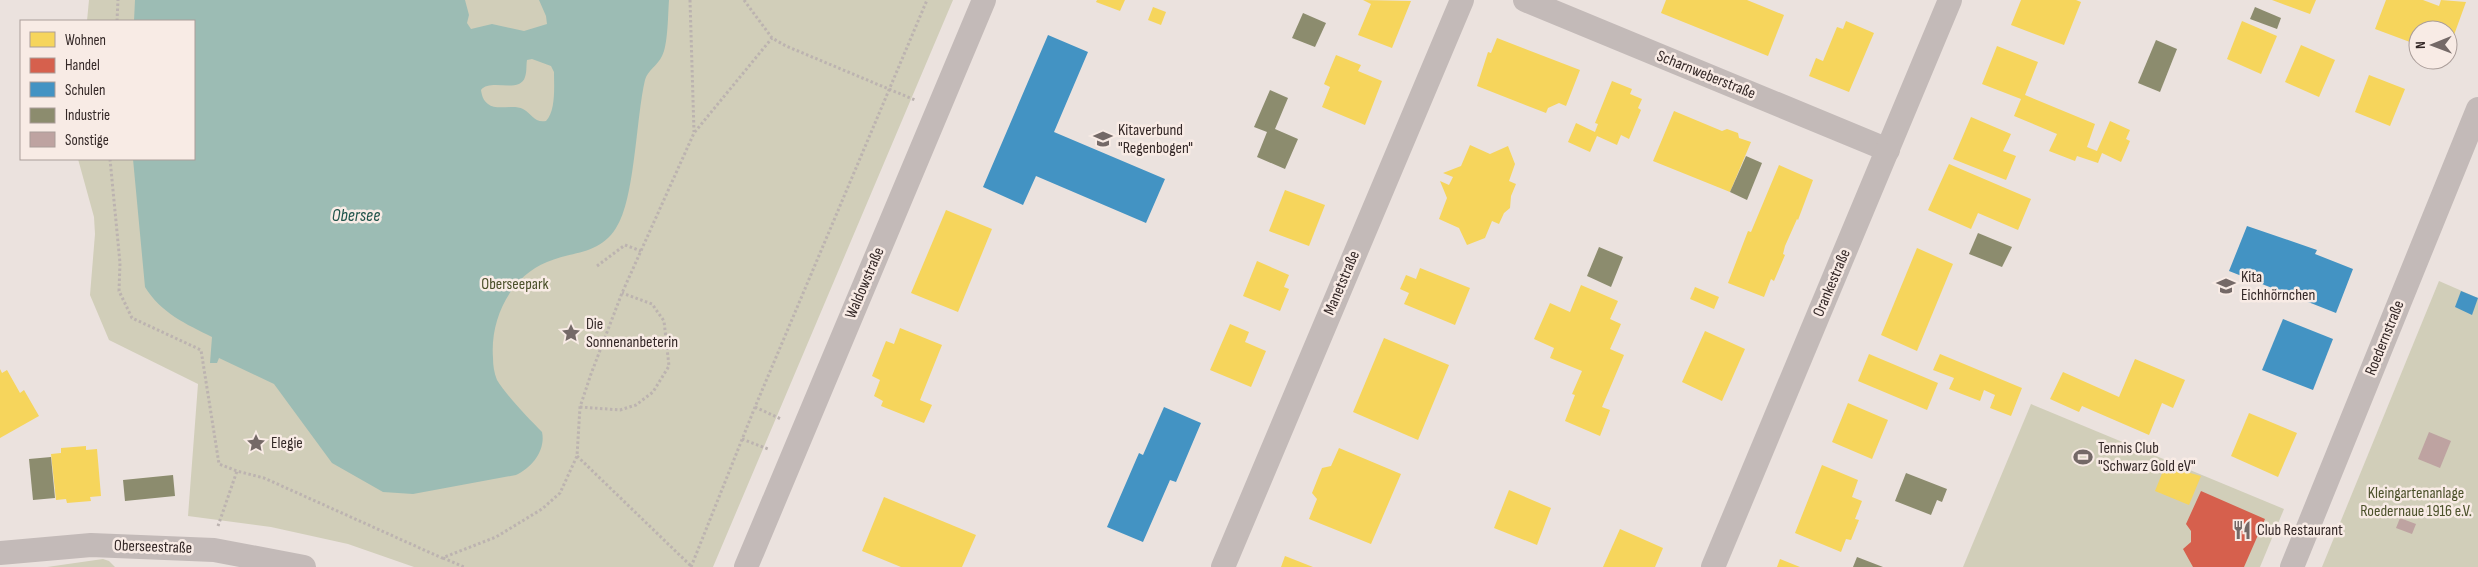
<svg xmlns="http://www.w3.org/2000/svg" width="2478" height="567" viewBox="0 0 2478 567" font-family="'Sofia Sans Condensed',sans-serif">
  <rect width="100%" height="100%" fill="#ebe2de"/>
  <!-- green -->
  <g fill="#d1ceb9">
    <polygon points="89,0 953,0 713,567 414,567 348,544 271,527 188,516 198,384 109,340 90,295 95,234 94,217 78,159 194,159 194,21 87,21"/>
    <polygon points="2439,281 2478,298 2478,567 2322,567"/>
    <polygon points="2031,404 2284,509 2260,567 1963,567"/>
    <polygon points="103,559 109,561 115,567 47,567"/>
  </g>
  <!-- water -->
  <path fill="#9cbcb4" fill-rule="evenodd" d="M 135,0 L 465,0 L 469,15 L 467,23 L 471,29 L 492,24 L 524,31 L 547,24 L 546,16 L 539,0 L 669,0 C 668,13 668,46 662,56 C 658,65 647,71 645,80 C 636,118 635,200 616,228 C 599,255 573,251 547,262 C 510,277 490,319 493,358 C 493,365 494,373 497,380 C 506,395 529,419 542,432 C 546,450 532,468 516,475 L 413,494 L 383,492 L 332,463 L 274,384 L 219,358 L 217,363 L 210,363 L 212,337 C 186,324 161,313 145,287 L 133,159 L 194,159 L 194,21 L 134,21 ZM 532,59 L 551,66 L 554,72 C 554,86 556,111 546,121 C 534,123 532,114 523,109 C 514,104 496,111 488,104 C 483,100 482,96 481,90 C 490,78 520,94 525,77 C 527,72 526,66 527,60 Z"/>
  <!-- homes -->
  <g fill="#f6d55c">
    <polygon points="1097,0 1125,0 1120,11 1096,2"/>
    <polygon points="1363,0 1411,1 1392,48 1358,35 1371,4"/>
    <polygon points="1666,0 1747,0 1784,15 1768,56 1661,13"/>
    <polygon points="2021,0 2076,0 2081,2 2064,45 2011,25"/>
    <polygon points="2272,0 2316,0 2310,14"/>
    <polygon points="2386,0 2423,0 2439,6 2441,0 2466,2 2454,35 2448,32 2448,30 2433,26 2431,30 2418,30 2418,45 2375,29"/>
    <polygon points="1153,7 1166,12 1161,25 1148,20"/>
    <polygon points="1846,21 1874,33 1849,92 1809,76 1816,58 1823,61 1837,27 1843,29"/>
    <polygon points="2242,21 2277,36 2261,74 2227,59"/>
    <polygon points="1497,38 1580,70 1566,106 1559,103 1548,108 1546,113 1477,86 1488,52 1491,53"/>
    <polygon points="2301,45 2335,60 2319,97 2285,82"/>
    <polygon points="1997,46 2038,62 2025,95 2095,124 2087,147 2097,151 2110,121 2130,130 2126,139 2130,141 2121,162 2102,153 2098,163 2077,156 2075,161 2049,151 2057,134 2014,116 2021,99 1982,84"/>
    <polygon points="1336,55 1361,65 1358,71 1382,81 1365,125 1322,107 1330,87 1324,84"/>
    <polygon points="2369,75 2405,89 2390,126 2355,112"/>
    <polygon points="1612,81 1632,89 1630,94 1642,99 1638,108 1641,110 1629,139 1621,135 1617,145 1597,136 1590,152 1568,142 1576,123 1595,132 1598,124 1595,123"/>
    <polygon points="1674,111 1722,131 1727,129 1738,133 1739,138 1751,142 1730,192 1653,161"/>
    <polygon points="1971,117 2011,134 2003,151 2016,156 2006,180 1953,159"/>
    <polygon points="1470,145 1490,154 1508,146 1515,164 1509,181 1516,184 1511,196 1510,208 1504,213 1499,224 1492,221 1485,238 1467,245 1459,228 1439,219 1447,198 1440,181 1449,185 1453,177 1443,173 1461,166"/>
    <polygon points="1949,164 2031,199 2018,230 1978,213 1971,229 1928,210"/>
    <polygon points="1779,165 1813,180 1798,220 1797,219 1785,246 1783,254 1785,255 1774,281 1771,279 1764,297 1728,283 1748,231 1751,232"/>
    <polygon points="1285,190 1325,205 1309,246 1269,231"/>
    <polygon points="946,210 992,229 958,312 911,293"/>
    <polygon points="1917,248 1953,264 1917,351 1881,335"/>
    <polygon points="1257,261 1289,275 1284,287 1289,289 1280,311 1243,296"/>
    <polygon points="1420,268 1470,288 1455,325 1404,304 1409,293 1400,289 1406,275 1416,279"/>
    <polygon points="1581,285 1618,301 1610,319 1621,324 1610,349 1624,355 1602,407 1610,410 1600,436 1565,421 1575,395 1572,394 1582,371 1550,358 1554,348 1534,339 1550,303 1570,312"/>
    <polygon points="1695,287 1719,297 1714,309 1690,299"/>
    <polygon points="1230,324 1249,332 1245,342 1266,351 1251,387 1210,370"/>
    <polygon points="900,328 942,345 920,400 932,405 924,423 881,406 883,401 874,396 880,380 872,376 886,341 894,344"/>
    <polygon points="1705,331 1745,349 1722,401 1682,382"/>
    <polygon points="1384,338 1449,365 1418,440 1353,412"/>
    <polygon points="1869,354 1938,383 1927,410 1858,381"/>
    <polygon points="1940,354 2022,388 2011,416 1990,408 1995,395 1984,390 1980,401 1949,389 1954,378 1933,370"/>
    <polygon points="2135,359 2185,380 2173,408 2162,403 2149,435 2082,406 2079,412 2050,399 2063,372 2119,397"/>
    <polygon points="0,369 2,373 7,370 20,393 24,390 39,416 0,438"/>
    <polygon points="1848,403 1888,420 1872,459 1832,442"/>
    <polygon points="2249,413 2297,433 2278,477 2231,456"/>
    <polygon points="86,446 86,450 97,449 101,496 90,497 91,501 67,503 66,499 56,500 51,454 61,453 61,448"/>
    <polygon points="1339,448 1401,474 1371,544 1309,519 1317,499 1312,493 1322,468 1331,466"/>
    <polygon points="1822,465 1858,480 1852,497 1862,501 1855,519 1859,520 1851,540 1846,539 1841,552 1795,533"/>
    <polygon points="2165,466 2201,476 2189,505 2155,491"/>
    <polygon points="1509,490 1551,508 1537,545 1494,528"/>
    <polygon points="884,497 976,535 962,567 901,567 862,551"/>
    <polygon points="1620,529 1663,548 1655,567 1603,567"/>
    <polygon points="1285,556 1313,567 1281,567"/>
    <polygon points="1780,559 1800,567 1777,567"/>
  </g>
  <!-- shops -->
  <polygon fill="#d6604d" points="2201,491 2265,519 2244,567 2193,567 2183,549 2191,542 2191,531 2186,524"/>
  <!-- schools -->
  <g fill="#4393c3">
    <polygon points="1048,35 1088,52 1054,132 1165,179 1146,223 1036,176 1023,205 983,187"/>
    <polygon points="2247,226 2317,250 2315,254 2353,269 2336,313 2229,271"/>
    <polygon points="2461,291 2478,298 2472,315 2455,307"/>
    <polygon points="2283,319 2333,339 2313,390 2262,370"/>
    <polygon points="1164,407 1201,423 1176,482 1170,480 1143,542 1107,527 1139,453 1143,455"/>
  </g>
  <!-- industry -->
  <g fill="#8c8c6e">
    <polygon points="2255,7 2281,18 2277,29 2250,19"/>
    <polygon points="1303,13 1326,23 1315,47 1292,38"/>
    <polygon points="2156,40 2177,49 2160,92 2138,83"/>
    <polygon points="1270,90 1288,98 1275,129 1298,139 1285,169 1257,157 1267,132 1254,127"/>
    <polygon points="1746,156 1762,163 1747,200 1730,192"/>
    <polygon points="1978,233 2012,247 2002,267 1969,254"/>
    <polygon points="1599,247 1623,257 1611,287 1587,276"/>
    <polygon points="51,457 55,498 33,500 29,459"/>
    <polygon points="1906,473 1947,489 1942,502 1937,500 1931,515 1895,501"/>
    <polygon points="173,475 175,496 125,501 123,480"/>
    <polygon points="1857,557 1883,567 1853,567"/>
  </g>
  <!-- building -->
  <g fill="#bea3a1">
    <polygon points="2429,432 2451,441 2440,468 2418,459"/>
    <polygon points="2400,518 2416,524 2412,534 2396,528"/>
  </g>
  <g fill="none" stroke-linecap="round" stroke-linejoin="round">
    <!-- path -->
    <g stroke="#bcb3b0" stroke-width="3" stroke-dasharray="2.5 2.5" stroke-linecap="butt">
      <polyline points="690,0 694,132"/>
      <polyline points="744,0 772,38 786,46 915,100"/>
      <polyline points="117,21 118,0"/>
      <polyline points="110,159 120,263 119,291 132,318 201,350 219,464 237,471"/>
      <polyline points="597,266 625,245 641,251"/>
      <polyline points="580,407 620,410 636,405 653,392 669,366 664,321 652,304 622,293"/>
      <polyline points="755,407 781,419"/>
      <polyline points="742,439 768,449"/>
      <polyline points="577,456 692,567"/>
      <polyline points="218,526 237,471 264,478 442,558 496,537 542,509 560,493 577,456 580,407 591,374 622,293 694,133 772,38"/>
      <polyline points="443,558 464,567"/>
      <polyline points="691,567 755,407 927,0"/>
    </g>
    <!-- minor -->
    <g stroke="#c3bab8" stroke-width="24">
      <polyline points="1525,0 1888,150"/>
      <polyline points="0,553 91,545 214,550 304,567"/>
      <polyline points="746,567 984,0"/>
      <polyline points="1223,567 1462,0"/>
      <polyline points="1713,567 1950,0"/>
      <polyline points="2292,567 2478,109"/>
    </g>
  </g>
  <!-- icons -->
  <defs>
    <g id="school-bare" transform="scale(1.5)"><path d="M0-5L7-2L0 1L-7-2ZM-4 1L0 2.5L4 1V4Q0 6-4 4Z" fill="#746967" stroke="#f8ebe5" stroke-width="2.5" paint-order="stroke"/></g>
    <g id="sight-bare" transform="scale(1.5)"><path d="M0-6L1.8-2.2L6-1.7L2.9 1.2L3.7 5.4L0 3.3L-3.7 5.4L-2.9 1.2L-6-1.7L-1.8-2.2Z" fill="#746967" stroke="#f8ebe5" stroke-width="2.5" paint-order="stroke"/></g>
    <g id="stadium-bare" transform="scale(1.5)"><path d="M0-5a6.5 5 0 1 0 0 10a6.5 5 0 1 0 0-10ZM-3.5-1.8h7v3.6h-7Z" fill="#746967" stroke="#f8ebe5" stroke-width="2.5" paint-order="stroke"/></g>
    <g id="restaurant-bare" transform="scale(1.5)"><path d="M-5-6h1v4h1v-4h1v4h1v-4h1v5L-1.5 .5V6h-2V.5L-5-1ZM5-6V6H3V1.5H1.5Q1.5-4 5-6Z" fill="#746967" stroke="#f8ebe5" stroke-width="2.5" paint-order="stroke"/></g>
  </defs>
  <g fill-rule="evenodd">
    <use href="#school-bare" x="1103" y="139"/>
    <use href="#school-bare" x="2226" y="286"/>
    <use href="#sight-bare" x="571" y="333"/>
    <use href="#sight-bare" x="256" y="443"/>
    <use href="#stadium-bare" x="2083" y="457"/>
    <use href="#restaurant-bare" x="2242" y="530"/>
  </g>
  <g text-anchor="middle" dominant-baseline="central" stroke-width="5" stroke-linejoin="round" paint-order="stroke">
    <!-- street labels -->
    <g font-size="16" fill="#342827" stroke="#f8ebe5">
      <text transform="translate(1706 75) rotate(22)">Scharnweberstraße</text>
      <text transform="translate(865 283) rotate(-67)">Waldowstraße</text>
      <text transform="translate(1342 283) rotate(-67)">Manetstraße</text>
      <text transform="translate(1832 283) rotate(-67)">Orankestraße</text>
      <text transform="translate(2385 338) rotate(-68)">Roedernstraße</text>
      <text transform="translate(153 547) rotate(2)">Oberseestraße</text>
    </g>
    <!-- poi labels -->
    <g font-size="16" fill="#342827" stroke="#f8ebe5" text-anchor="start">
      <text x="1118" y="130">Kitaverbund<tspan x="1118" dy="18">"Regenbogen"</tspan></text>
      <text x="2241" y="277">Kita<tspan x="2241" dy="18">Eichhörnchen</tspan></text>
      <text x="586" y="324">Die<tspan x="586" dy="18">Sonnenanbeterin</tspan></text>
      <text x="271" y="443">Elegie</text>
      <text x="2098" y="448">Tennis Club<tspan x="2098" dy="18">"Schwarz Gold eV"</tspan></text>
      <text x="2257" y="530">Club Restaurant</text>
    </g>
    <!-- park labels -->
    <g font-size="16" fill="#4c512b" stroke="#f8ebe5">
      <text x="515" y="284">Oberseepark</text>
      <text x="2416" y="493">Kleingartenanlage<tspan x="2416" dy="18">Roedernaue 1916 e.V.</tspan></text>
    </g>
    <!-- water labels -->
    <g font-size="18" font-style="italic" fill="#1e534a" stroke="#f8ebe5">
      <text x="356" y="215">Obersee</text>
    </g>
  </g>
  <!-- legend -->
  <rect x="20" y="20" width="175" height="140" fill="#f8ebe5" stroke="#aa9d99"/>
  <rect x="30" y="32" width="25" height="15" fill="#f6d55c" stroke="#aa9d99"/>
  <text x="65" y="45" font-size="15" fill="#342827">Wohnen</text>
  <rect x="30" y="58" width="25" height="15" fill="#d6604d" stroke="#aa9d99"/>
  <text x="65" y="70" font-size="15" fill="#342827">Handel</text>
  <rect x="30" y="82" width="25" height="15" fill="#4393c3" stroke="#aa9d99"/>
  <text x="65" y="95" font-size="15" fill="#342827">Schulen</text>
  <rect x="30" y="108" width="25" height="15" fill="#8c8c6e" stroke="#aa9d99"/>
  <text x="65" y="120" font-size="15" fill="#342827">Industrie</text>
  <rect x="30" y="132" width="25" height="15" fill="#bea3a1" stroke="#aa9d99"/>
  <text x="65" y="145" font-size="15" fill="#342827">Sonstige</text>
  <!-- north arrow -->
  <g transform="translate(2433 45) rotate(269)"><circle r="24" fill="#f8ebe5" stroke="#aa9d99"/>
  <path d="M0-4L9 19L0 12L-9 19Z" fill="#746967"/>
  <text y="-8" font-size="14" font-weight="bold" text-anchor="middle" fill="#342827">N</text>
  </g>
</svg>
